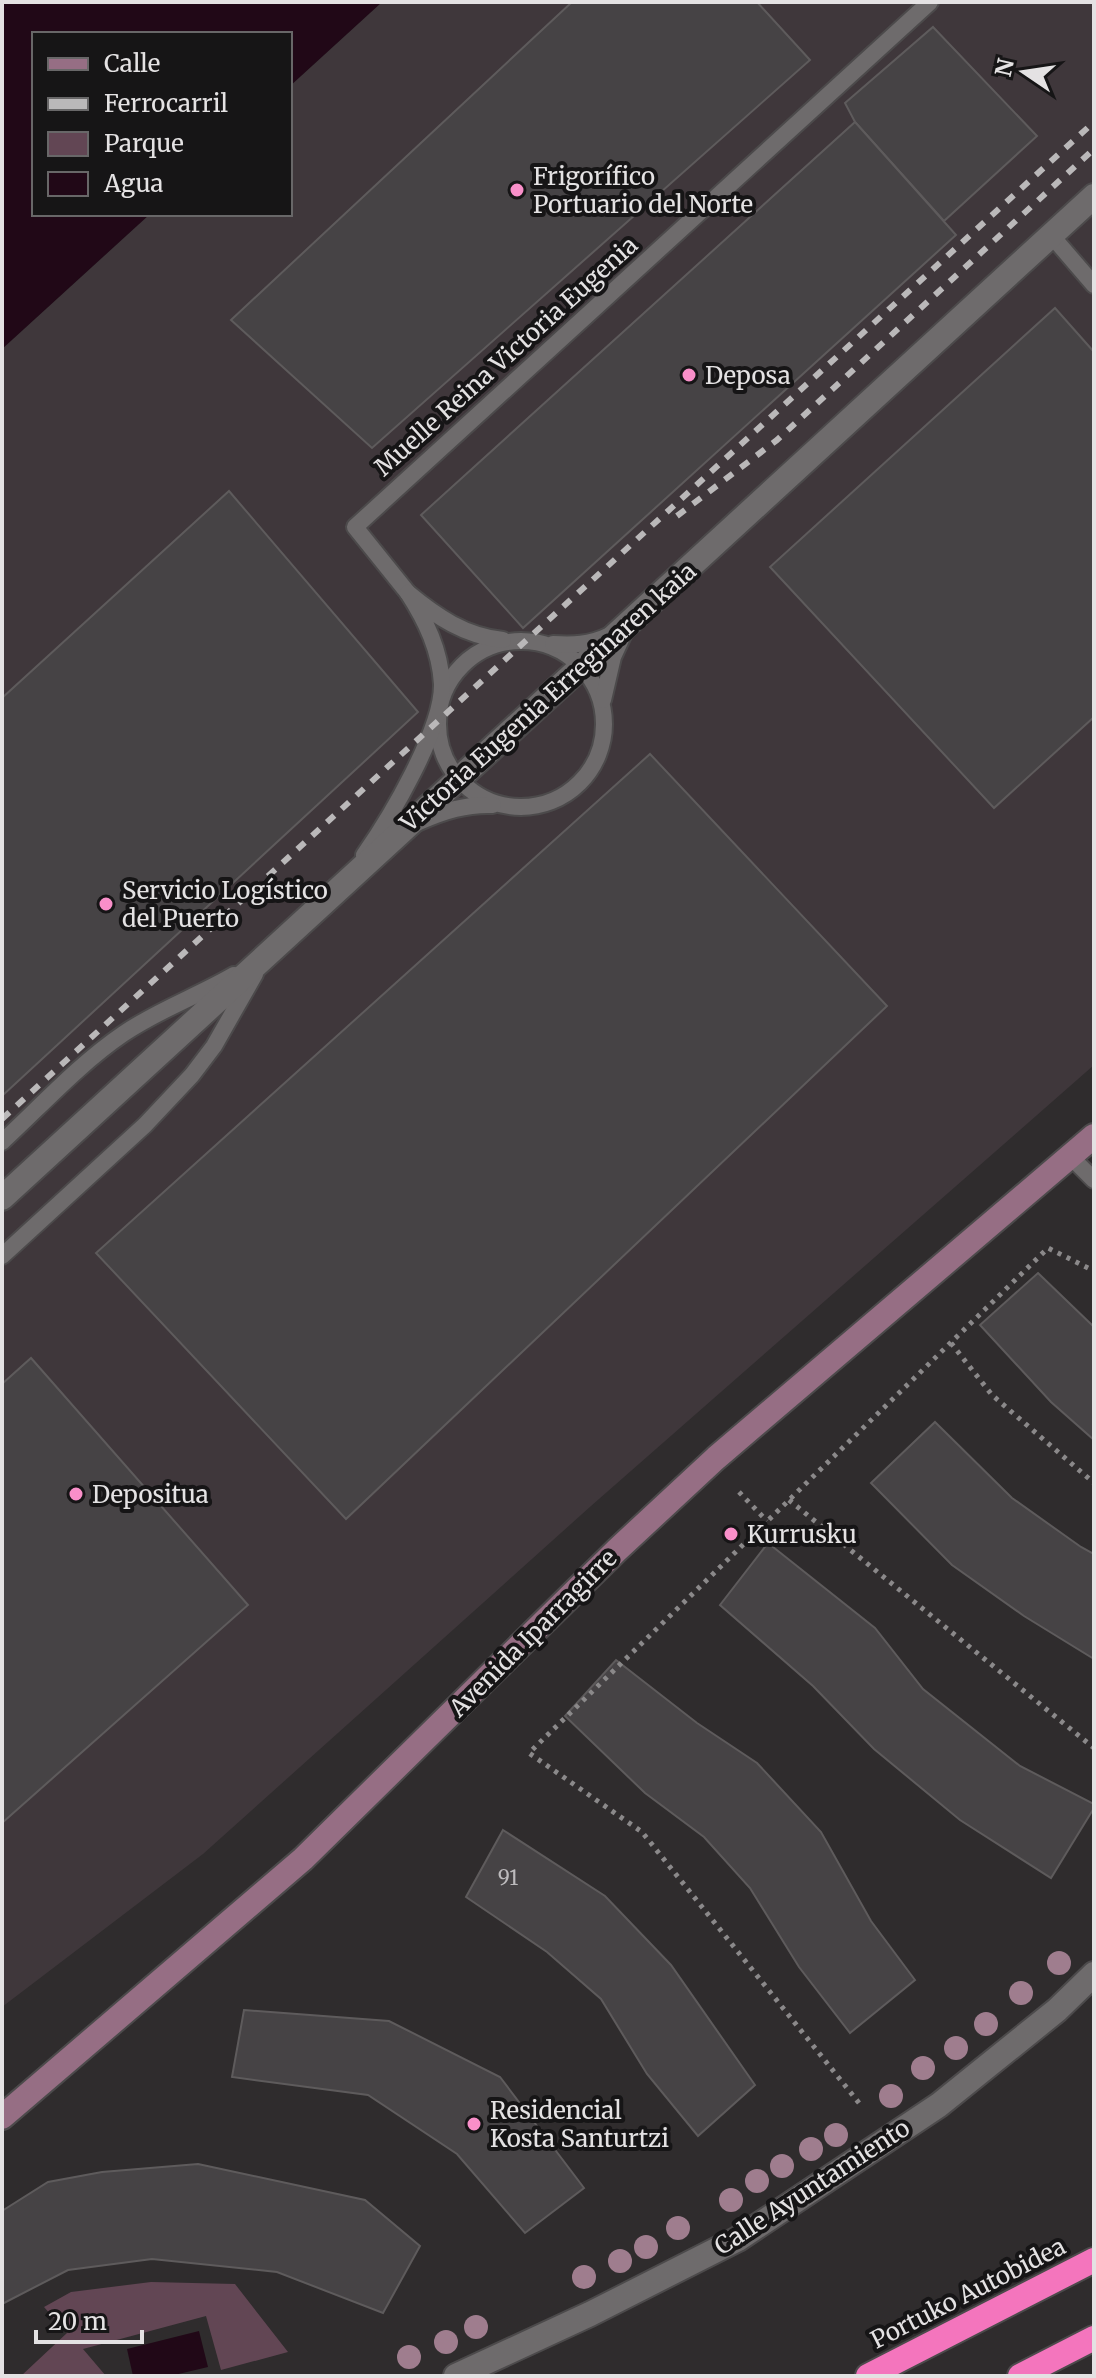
<svg xmlns="http://www.w3.org/2000/svg" width="1096" height="2378" viewBox="0 0 1096 2378" font-family="Merriweather,serif">
  <rect width="100%" height="100%" fill="#2f2c2d"/>
  <!-- built -->
  <polygon fill="#3f373b" points="382,2 1094,2 1094,1065 591,1506 203,1854 2,2007 2,349 150,214 290,214 290,86"/>
  <!-- green -->
  <polygon fill="#624654" points="151,2282 235,2284 288,2352 221,2370 206,2316 83,2349 106,2376 21,2376 67,2333 44,2307 71,2292"/>
  <!-- water -->
  <g fill="#210817">
    <polygon points="2,2 382,2 290,86 290,34 34,34 34,214 150,214 2,349"/>
    <polygon points="199,2331 208,2367 170,2376 133,2376 127,2349"/>
  </g>
  <!-- building -->
  <g fill="#464345" stroke="#5e5b5c" stroke-width="2">
    <polygon points="572,2 757,2 810,60 372,448 231,320"/>
    <polygon points="933,27 1037,136 944,221 855,122 845,103"/>
    <polygon points="855,122 956,235 523,628 421,515"/>
    <polygon points="1055,308 1094,352 1094,717 994,808 770,567"/>
    <polygon points="229,491 418,712 2,1096 2,698"/>
    <polygon points="650,754 887,1006 346,1519 96,1253"/>
    <polygon points="1038,1273 1094,1327 1094,1440 1051,1402 980,1325"/>
    <polygon points="31,1358 248,1605 2,1823 2,1384"/>
    <polygon points="935,1422 1012,1498 1081,1547 1094,1554 1094,1659 1024,1616 952,1565 871,1483"/>
    <polygon points="768,1543 875,1628 923,1689 1020,1766 1094,1804 1094,1808 1051,1878 960,1820 874,1749 813,1686 720,1605"/>
    <polygon points="616,1660 697,1723 757,1763 821,1832 871,1921 915,1980 850,2033 799,1967 750,1888 704,1837 645,1793 565,1716"/>
    <polygon points="503,1830 605,1896 671,1965 755,2085 698,2136 647,2074 601,1999 547,1952 466,1897"/>
    <polygon points="244,2010 389,2021 500,2077 584,2188 525,2233 457,2154 368,2095 232,2077"/>
    <polygon points="198,2164 365,2200 420,2246 383,2313 277,2272 152,2259 68,2270 2,2304 2,2211 48,2182 102,2172"/>
  </g>
  <g fill="none" stroke-linecap="round" stroke-linejoin="round">
    <!-- lane casing -->
    <g stroke="#4c4a4b" stroke-width="20">
      <g id="lane">
        <polyline points="1051,235 1094,285"/>
        <polyline points="408,593 355,527 930,2"/>
        <circle cx="521" cy="724" r="83"/>
        <path d="M 553,644 C 573,645 589,645 608,636"/>
        <polyline points="603,700 613,657 624,633"/>
        <path d="M 419,822 C 444,811 466,804 493,805"/>
        <path d="M 364,855 C 390,818 443,729 442,684 C 440,650 426,621 408,593 C 437,617 465,636 503,640"/>
        <path d="M 2,1142 C 41,1106 79,1064 123,1034 C 158,1010 198,996 234,975"/>
        <polyline points="1071,1157 1094,1180"/>
        <polyline points="2,1256 145,1125 192,1075 214,1046 255,974"/>
      </g>
    </g>
    <!-- street casing -->
    <g stroke="#4c4a4b" stroke-width="28">
      <g id="street">
        <polyline points="2,1198 1094,196"/>
        <polyline points="456,2376 590,2314 738,2239 939,2105 1057,2010 1094,1974"/>
      </g>
    </g>
    <!-- secondary casing -->
    <g stroke="#4c4a4b" stroke-width="28">
      <polyline id="secondary" points="2,2117 303,1859 617,1550 716,1458 1094,1136"/>
    </g>
    <!-- highway casing -->
    <g stroke="#4c4a4b" stroke-width="28">
      <g id="highway">
        <polyline points="868,2376 1094,2260"/>
        <polyline points="1020,2376 1094,2338"/>
      </g>
    </g>
    <!-- path -->
    <g stroke="#8b898a" stroke-width="5" stroke-dasharray="4 6" stroke-linecap="butt">
      <polyline points="951,1343 992,1395 1094,1483"/>
      <polyline points="739,1492 767,1521"/>
      <polyline points="789,1500 1094,1748"/>
      <polyline points="859,2103 642,1832 529,1753 1048,1248 1094,1271"/>
    </g>
    <!-- lane -->
    <use href="#lane" stroke="#6e6b6c" stroke-width="16"/>
    <!-- street -->
    <use href="#street" stroke="#6e6b6c" stroke-width="24"/>
    <!-- secondary -->
    <use href="#secondary" stroke="#966e84" stroke-width="24"/>
    <!-- highway -->
    <use href="#highway" stroke="#f475bd" stroke-width="24"/>
    <!-- rail -->
    <g stroke="#bab8b9" stroke-width="6" stroke-dasharray="10 10" stroke-linecap="butt">
      <polyline points="677,516 777,440 1094,149"/>
      <polyline points="2,1119 1094,122"/>
    </g>
  </g>
  <!-- trees -->
  <g fill="#9f7d8e">
    <circle cx="1059" cy="1963" r="12"/>
    <circle cx="1021" cy="1993" r="12"/>
    <circle cx="986" cy="2024" r="12"/>
    <circle cx="956" cy="2048" r="12"/>
    <circle cx="923" cy="2068" r="12"/>
    <circle cx="891" cy="2096" r="12"/>
    <circle cx="836" cy="2135" r="12"/>
    <circle cx="811" cy="2149" r="12"/>
    <circle cx="782" cy="2166" r="12"/>
    <circle cx="757" cy="2181" r="12"/>
    <circle cx="731" cy="2200" r="12"/>
    <circle cx="678" cy="2228" r="12"/>
    <circle cx="646" cy="2247" r="12"/>
    <circle cx="620" cy="2261" r="12"/>
    <circle cx="584" cy="2277" r="12"/>
    <circle cx="476" cy="2327" r="12"/>
    <circle cx="446" cy="2342" r="12"/>
    <circle cx="409" cy="2357" r="12"/>
  </g>
  <!-- markers -->
  <g fill="#f98fc9" stroke="#161516" stroke-width="3">
    <circle cx="517" cy="190" r="8"/>
    <circle cx="689" cy="375" r="8"/>
    <circle cx="106" cy="904" r="8"/>
    <circle cx="76" cy="1494" r="8"/>
    <circle cx="731" cy="1534" r="8"/>
    <circle cx="474" cy="2124" r="8"/>
  </g>
  <g text-anchor="middle" dominant-baseline="central" stroke-width="8" stroke-linejoin="round" paint-order="stroke">
    <!-- number labels -->
    <g font-size="20" fill="#bcbabc">
      <text x="508" y="1877">91</text>
    </g>
    <!-- poi labels -->
    <g font-size="24" fill="#e4e2e3" stroke="#161516" text-anchor="start">
      <text x="533" y="176">Frigorífico<tspan x="533" dy="28">Portuario del Norte</tspan></text>
      <text x="705" y="375">Deposa</text>
      <text x="122" y="890">Servicio Logístico<tspan x="122" dy="28">del Puerto</tspan></text>
      <text x="92" y="1494">Depositua</text>
      <text x="747" y="1534">Kurrusku</text>
      <text x="490" y="2110">Residencial<tspan x="490" dy="28">Kosta Santurtzi</tspan></text>
    </g>
    <!-- street labels -->
    <g font-size="24" fill="#e4e2e3" stroke="#161516">
      <text transform="translate(506 356) rotate(-42)">Muelle Reina Victoria Eugenia</text>
      <text transform="translate(548 697) rotate(-42)">Victoria Eugenia Erreginaren kaia</text>
      <text transform="translate(533 1633) rotate(-45)">Avenida Iparragirre</text>
      <text transform="translate(812 2187) rotate(-33)">Calle Ayuntamiento</text>
      <text transform="translate(968 2293) rotate(-27)">Portuko Autobidea</text>
    </g>
  </g>
  <!-- border -->
  <rect width="1096" height="2378" fill="none" stroke="#e4e2e3" stroke-width="8"/>
  <!-- legend -->
  <rect x="32" y="32" width="260" height="184" fill="#161516" stroke="#686768" stroke-width="2"/>
  <rect x="48" y="58" width="40" height="12" fill="#966e84" stroke="#686768" stroke-width="2"/>
  <text x="104" y="72" font-size="24" fill="#e4e2e3">Calle</text>
  <rect x="48" y="98" width="40" height="12" fill="#bab8b9" stroke="#686768" stroke-width="2"/>
  <text x="104" y="112" font-size="24" fill="#e4e2e3">Ferrocarril</text>
  <rect x="48" y="132" width="40" height="24" fill="#624654" stroke="#686768" stroke-width="2"/>
  <text x="104" y="152" font-size="24" fill="#e4e2e3">Parque</text>
  <rect x="48" y="172" width="40" height="24" fill="#210817" stroke="#686768" stroke-width="2"/>
  <text x="104" y="192" font-size="24" fill="#e4e2e3">Agua</text>
  <!-- north arrow -->
  <g transform="translate(1024 72) rotate(283)" stroke="#161516" stroke-width="6" paint-order="stroke">
  <path d="M0-6L14 30L0 20L-14 30Z" fill="#e4e2e3"/>
  <text y="-12" font-size="22" font-weight="bold" text-anchor="middle" fill="#e4e2e3">N</text>
  </g>
  <!-- scale -->
  <path d="M36 2330v12h106v-12" fill="none" stroke="#e4e2e3" stroke-width="4"/>
  <text x="48" y="2330" font-size="24" fill="#e4e2e3" stroke="#161516" stroke-width="6" paint-order="stroke">20 m</text>
</svg>
